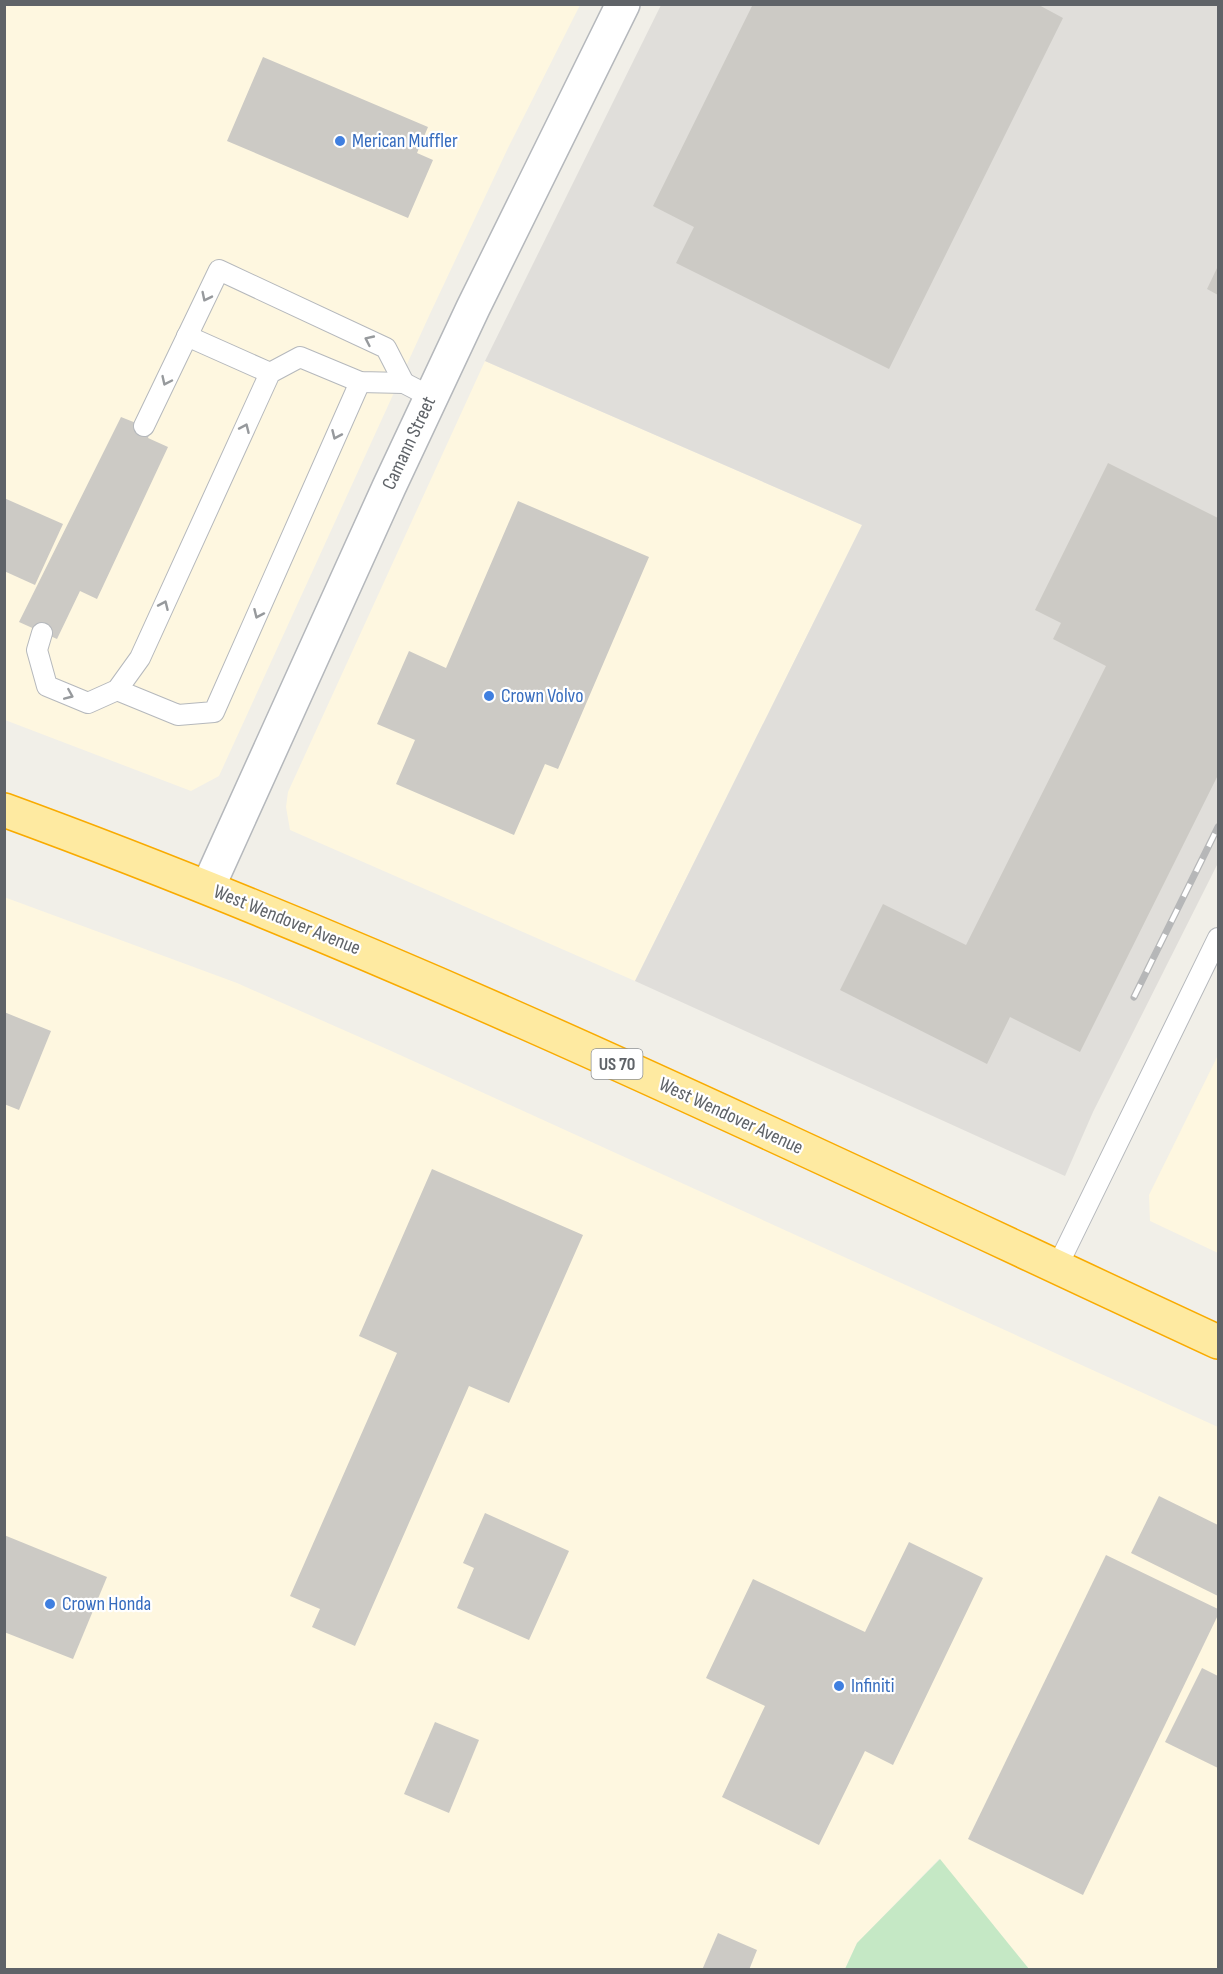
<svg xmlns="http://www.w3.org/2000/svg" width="1223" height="1974" viewBox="0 0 1223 1974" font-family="'Sofia Sans Condensed',sans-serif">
  <rect width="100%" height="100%" fill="#f1efe8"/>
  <!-- commercial -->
  <g fill="#fef7e0">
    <polygon points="4,5 580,5 508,148 429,316 219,776 191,791 5,720"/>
    <polygon points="485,361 862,525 635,981 290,830 286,807 288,792"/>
    <polygon points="4,897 237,983 389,1050 1218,1427 1218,1969 1029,1969 939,1859 857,1943 845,1969 5,1969"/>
    <polygon points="1218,1055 1218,1253 1150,1221 1149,1195"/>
  </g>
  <!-- industrial -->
  <polygon fill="#e0deda" points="661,5 1218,5 1218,863 1093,1112 1065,1176 635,981 862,525 485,361"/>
  <!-- green -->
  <polygon fill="#c5e8c5" points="940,1859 1029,1969 845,1969 857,1943"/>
  <!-- building -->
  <g fill="#cccac5">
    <polygon points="753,4 1037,4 1063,18 889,369 676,263 694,227 653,206"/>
    <polygon points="263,57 428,127 417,153 433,160 408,218 227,141"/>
    <polygon points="1218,266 1218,295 1207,289"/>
    <polygon points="121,417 151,429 148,438 168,447 97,599 80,591 57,639 19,622"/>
    <polygon points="1108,463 1218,518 1218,775 1080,1052 1010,1017 987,1064 840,990 883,904 966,945 1106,666 1053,639 1061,623 1035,610"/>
    <polygon points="4,498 63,524 35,585 4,571"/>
    <polygon points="518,501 649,557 558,769 545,764 514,835 396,784 415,740 377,724 409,651 446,668"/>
    <polygon points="4,1012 51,1031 19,1110 4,1104"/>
    <polygon points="432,1169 583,1235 509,1403 469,1386 355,1646 312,1627 320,1609 290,1596 397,1353 359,1336"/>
    <polygon points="1159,1496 1218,1525 1218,1596 1131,1553"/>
    <polygon points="485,1513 569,1551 529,1640 457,1608 474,1568 463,1563"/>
    <polygon points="4,1535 107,1577 73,1659 4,1632"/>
    <polygon points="909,1542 983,1578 893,1765 865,1751 819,1845 722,1797 765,1706 706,1678 753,1579 865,1632"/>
    <polygon points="1106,1555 1218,1609 1218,1615 1083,1895 968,1839"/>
    <polygon points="1202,1668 1218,1676 1218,1768 1165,1742"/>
    <polygon points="435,1722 479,1740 449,1813 404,1794"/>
    <polygon points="718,1933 757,1950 749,1970 702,1970"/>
  </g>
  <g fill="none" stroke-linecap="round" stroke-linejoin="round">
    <!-- service casing -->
    <g stroke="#b5b8bc" stroke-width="22">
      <g id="service">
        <polyline points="187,336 270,373"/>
        <polyline points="144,426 219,270 386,348 404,383"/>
        <polyline points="42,633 37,650 47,686 88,703 117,690 140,658 270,373 300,357 360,382 404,383 431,397"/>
        <polyline points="117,690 178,715 214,712 360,382"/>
        <polyline points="1057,1267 1218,938"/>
      </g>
    </g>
    <!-- minor casing -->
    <g stroke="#b5b8bc" stroke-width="36">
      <polyline id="minor" points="208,887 389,487 473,308 623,4"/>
    </g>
    <!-- trunk casing -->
    <g stroke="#f9ab00" stroke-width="36">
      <path id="trunk" d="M 4,810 C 420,962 817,1156 1218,1342"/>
    </g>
    <!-- service -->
    <use href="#service" stroke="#fff" stroke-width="20"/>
    <!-- minor -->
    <use href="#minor" stroke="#fff" stroke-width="33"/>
    <!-- trunk -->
    <use href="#trunk" stroke="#feeaa1" stroke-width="33"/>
    <!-- rail casing -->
    <g stroke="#b6b7b8" stroke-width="7">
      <polyline id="rail" points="1134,997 1218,827"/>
    </g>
    <!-- rail -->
    <use href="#rail" stroke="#fff" stroke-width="4.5" stroke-dasharray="14" stroke-linecap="butt"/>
  </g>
  <!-- one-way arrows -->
  <defs><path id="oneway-chevron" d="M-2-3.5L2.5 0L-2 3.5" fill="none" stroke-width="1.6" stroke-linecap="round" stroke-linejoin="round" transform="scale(1.5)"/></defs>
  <g stroke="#979a9d">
    <use href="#oneway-chevron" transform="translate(206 297) rotate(116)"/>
    <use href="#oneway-chevron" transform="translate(369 340) rotate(-155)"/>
    <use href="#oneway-chevron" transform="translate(166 381) rotate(115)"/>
    <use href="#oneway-chevron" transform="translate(245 428) rotate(-66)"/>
    <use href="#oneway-chevron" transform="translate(336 435) rotate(114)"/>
    <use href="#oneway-chevron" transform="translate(164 605) rotate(-66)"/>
    <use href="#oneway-chevron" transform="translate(258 614) rotate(114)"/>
    <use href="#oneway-chevron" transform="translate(69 695) rotate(23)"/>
  </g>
  <!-- markers -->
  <g fill="#3f7fe0" stroke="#fff" stroke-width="2">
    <circle cx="340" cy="141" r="6"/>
    <circle cx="489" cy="696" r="6"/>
    <circle cx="50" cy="1604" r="6"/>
    <circle cx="839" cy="1686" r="6"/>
  </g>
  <g text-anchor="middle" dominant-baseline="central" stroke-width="4.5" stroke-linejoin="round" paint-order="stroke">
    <!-- shield labels -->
    <rect fill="#fff" stroke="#8f9295" stroke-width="1.5" x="591.5" y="1049" width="51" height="30" rx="4.5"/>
    <g font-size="18" font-weight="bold" fill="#5f6368">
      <text x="617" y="1064">US 70</text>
    </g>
    <!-- shop labels -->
    <g font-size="20" fill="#366cbe" stroke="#fff" text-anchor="start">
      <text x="352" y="141">Merican Muffler</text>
      <text x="501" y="696">Crown Volvo</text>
      <text x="62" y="1604">Crown Honda</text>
      <text x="851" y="1686">Infiniti</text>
    </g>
    <!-- street labels -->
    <g font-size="20" fill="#5f6368" stroke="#fff">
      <text transform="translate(409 443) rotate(-65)">Camann Street</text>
      <text transform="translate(287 920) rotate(22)">West Wendover Avenue</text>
      <text transform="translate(731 1116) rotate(25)">West Wendover Avenue</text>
    </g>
  </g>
  <!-- border -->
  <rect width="1223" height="1974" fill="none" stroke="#5f6368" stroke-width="12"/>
</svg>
